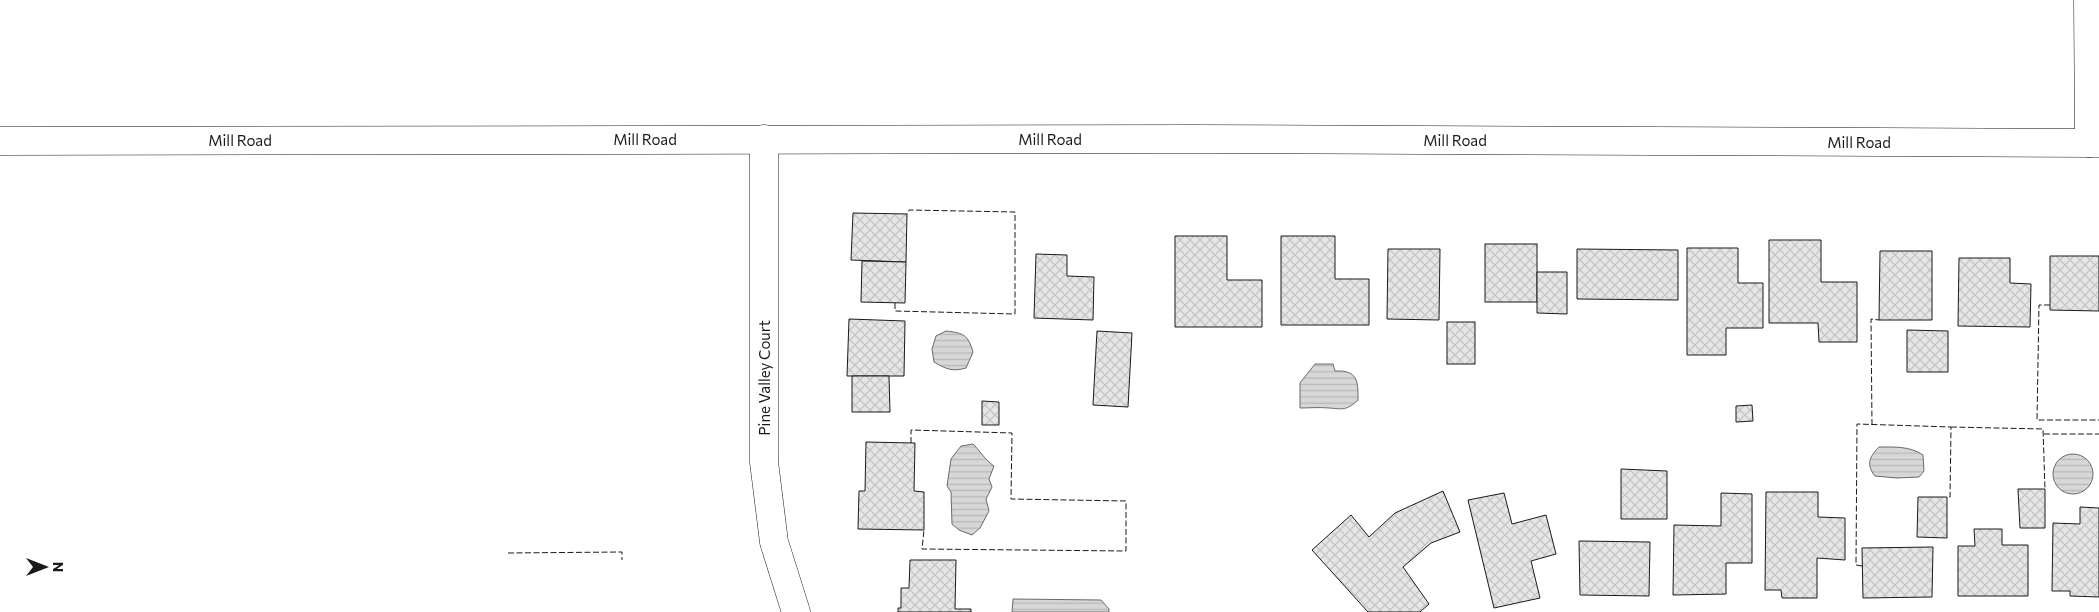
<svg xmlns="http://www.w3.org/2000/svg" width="2099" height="612" viewBox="0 0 2099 612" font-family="Commissioner,sans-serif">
  <defs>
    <pattern id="water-rules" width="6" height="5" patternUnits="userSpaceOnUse" patternTransform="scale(1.25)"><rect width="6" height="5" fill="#d7d7d7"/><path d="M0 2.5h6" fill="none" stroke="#b8b8b8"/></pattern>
    <pattern id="building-cross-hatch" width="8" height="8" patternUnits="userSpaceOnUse" patternTransform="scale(1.25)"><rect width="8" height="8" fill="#e6e6e6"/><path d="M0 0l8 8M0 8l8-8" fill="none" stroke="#c5c5c5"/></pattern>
  </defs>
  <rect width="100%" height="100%" fill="#fff"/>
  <!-- water -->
  <g fill="url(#water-rules)" stroke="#6a6a6a">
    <path d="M 946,331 C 964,333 968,335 973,352 L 966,368 C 952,372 946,369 934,362 L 932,349 L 936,336 Z"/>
    <path d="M 1315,364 L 1333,364 L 1335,371 C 1358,370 1358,381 1358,400 C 1346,411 1343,409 1329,408 C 1319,407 1309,408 1300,408 L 1300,383 Z"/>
    <path d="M 973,444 C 981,452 985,460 994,466 L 989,479 L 992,487 L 986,499 L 989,511 L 980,528 L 972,535 L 959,530 L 952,524 L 951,492 L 947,486 L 951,459 L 961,446 Z"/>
    <path d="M 1879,447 C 1894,447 1910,446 1923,455 L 1924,471 L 1919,477 L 1897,478 L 1875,476 C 1866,465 1869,457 1879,447 Z"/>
    <circle cx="2073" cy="474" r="20"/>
    <polygon points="1013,599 1101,600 1109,609 1109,612 1012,612"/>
  </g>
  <!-- building -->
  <g fill="url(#building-cross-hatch)" stroke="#1a1a1a">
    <polygon points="853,213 907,214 906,262 851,260"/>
    <polygon points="1175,236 1227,236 1227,280 1262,280 1262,327 1175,327"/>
    <polygon points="1281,236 1335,236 1335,279 1369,279 1369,325 1281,325"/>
    <polygon points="1769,240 1821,240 1821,282 1857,282 1857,342 1819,342 1818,323 1769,323"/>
    <rect x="1485" y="244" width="52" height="58"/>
    <polygon points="1687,248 1738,248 1738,283 1763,283 1763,328 1726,328 1726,355 1687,355"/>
    <polygon points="1388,249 1440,249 1439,320 1387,319"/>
    <polygon points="1577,249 1678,250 1678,300 1577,299"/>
    <polygon points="1880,251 1932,251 1932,320 1879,320"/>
    <polygon points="1036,254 1067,255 1067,276 1094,277 1093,320 1034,318"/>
    <polygon points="2050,256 2099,256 2099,311 2050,310"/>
    <polygon points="1959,258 2010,258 2010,283 2031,284 2030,327 1958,326"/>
    <polygon points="862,261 906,262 905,303 861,302"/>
    <polygon points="1537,272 1567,272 1567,314 1537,313"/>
    <polygon points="849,319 905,321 904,376 847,376"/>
    <rect x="1447" y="322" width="28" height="42"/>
    <polygon points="1907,330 1948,331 1948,372 1907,372"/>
    <polygon points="1097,331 1132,333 1128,407 1093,405"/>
    <polygon points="852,376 889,376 890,412 852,412"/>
    <polygon points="982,401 999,402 999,425 982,425"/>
    <polygon points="1752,405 1753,421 1736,422 1736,406"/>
    <polygon points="866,442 915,443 914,491 924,492 924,530 858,529 859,491 865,491"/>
    <polygon points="1621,469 1667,471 1667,519 1621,519"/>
    <polygon points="2018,489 2045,489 2045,528 2020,528"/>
    <polygon points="1443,491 1460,532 1431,543 1403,567 1429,604 1420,612 1368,612 1312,550 1351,515 1369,537 1395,513"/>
    <polygon points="1766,492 1818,492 1818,517 1845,518 1845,560 1817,558 1817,598 1782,598 1781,590 1765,590"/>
    <polygon points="1504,493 1512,524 1546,515 1556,554 1531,561 1540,598 1494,608 1468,500"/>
    <polygon points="1721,493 1752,494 1752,563 1726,563 1726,594 1673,595 1674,525 1721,526"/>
    <polygon points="1918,497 1947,497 1947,538 1917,537"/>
    <polygon points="2080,507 2099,508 2099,597 2070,596 2070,591 2052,591 2053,523 2080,524"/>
    <polygon points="1974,529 2002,529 2002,545 2028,545 2028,596 1958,596 1958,546 1975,546"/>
    <polygon points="1579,541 1650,542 1649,596 1580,595"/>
    <polygon points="1933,547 1932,597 1863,598 1862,548"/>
    <polygon points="910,560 956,560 955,609 971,609 971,612 898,612 898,608 901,608 901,588 909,588"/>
  </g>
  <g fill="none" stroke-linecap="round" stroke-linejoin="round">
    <!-- minor casing -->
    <g stroke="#1a1a1a" stroke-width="29">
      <g id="minor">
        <polyline points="2088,0 2089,143"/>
        <polyline points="764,139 764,462 774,542 796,612"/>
        <polyline points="0,141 1195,139 2099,143"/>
      </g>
    </g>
    <!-- minor -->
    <use href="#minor" stroke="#fff" stroke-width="28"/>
    <!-- fence -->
    <g stroke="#1a1a1a" stroke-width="1" stroke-dasharray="6 2.5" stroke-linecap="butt">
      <polyline points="895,303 895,311 1015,314 1015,212 909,210 907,214"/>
      <polyline points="2050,305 2039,305 2037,420 2099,420"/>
      <polyline points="1872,425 1871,319 1879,320"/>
      <polyline points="1951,427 2043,429 2045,489"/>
      <polyline points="2044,434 2099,434"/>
      <polyline points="911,443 911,430 1012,433 1011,499 1126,501 1126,551 922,549 924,530"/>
      <polyline points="508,553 622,552 622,560"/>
      <polyline points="1862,566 1856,565 1857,424 1951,427 1950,497 1947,497"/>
    </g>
  </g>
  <g text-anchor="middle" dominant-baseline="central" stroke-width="4" stroke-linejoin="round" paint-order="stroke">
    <!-- street labels -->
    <g font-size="15" fill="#1a1a1a" stroke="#fff">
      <text x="645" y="139">Mill Road</text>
      <text x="1050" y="139">Mill Road</text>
      <text x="240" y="140">Mill Road</text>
      <text x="1455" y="140">Mill Road</text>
      <text x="1859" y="142">Mill Road</text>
      <text transform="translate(764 378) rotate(-90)">Pine Valley Court</text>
    </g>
  </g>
  <!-- north arrow -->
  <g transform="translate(45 567) rotate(90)" stroke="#ffffff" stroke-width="4" paint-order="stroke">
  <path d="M0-4L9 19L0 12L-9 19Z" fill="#1a1a1a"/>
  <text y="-8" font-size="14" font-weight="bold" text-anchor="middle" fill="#1a1a1a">N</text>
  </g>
</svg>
